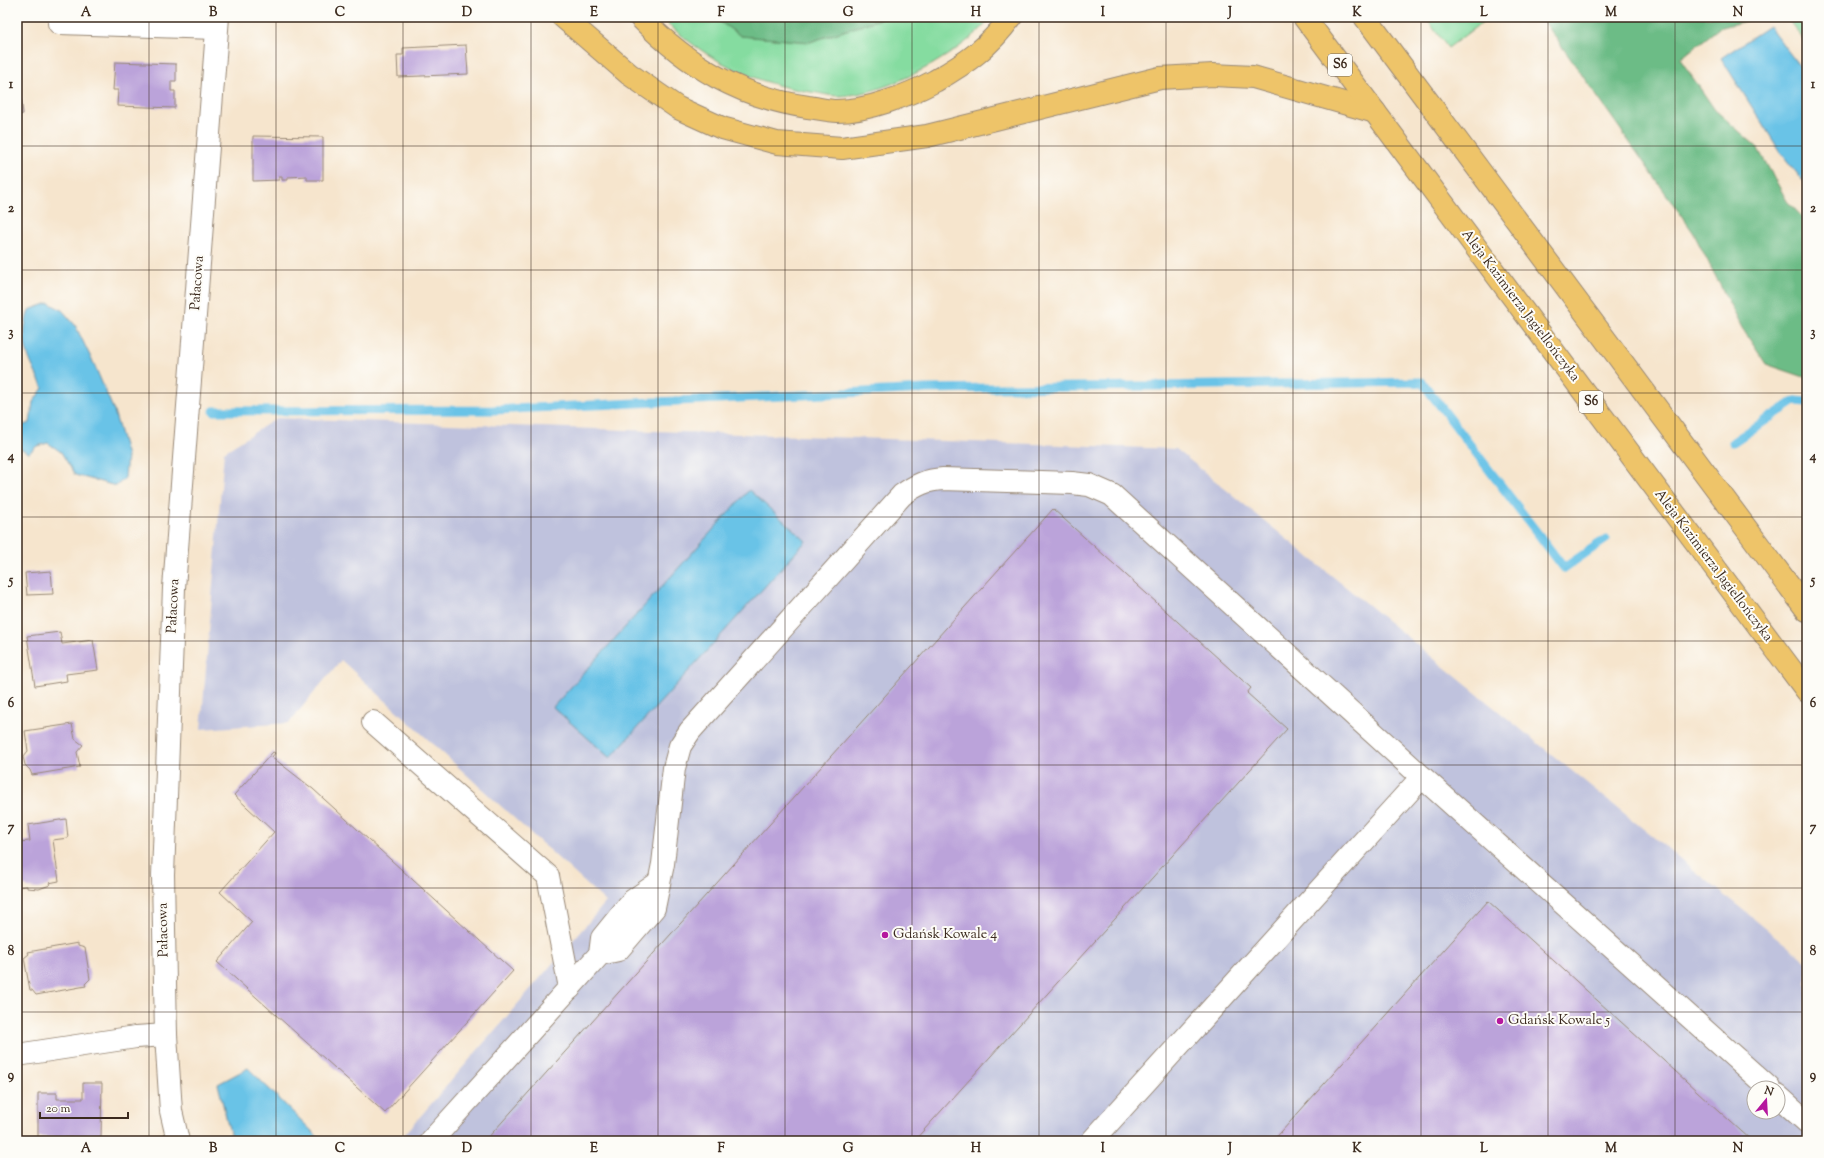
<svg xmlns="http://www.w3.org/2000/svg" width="1824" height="1158" viewBox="0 0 1824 1158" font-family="'Sorts Mill Goudy',serif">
  <rect width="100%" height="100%" fill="#fdfcf7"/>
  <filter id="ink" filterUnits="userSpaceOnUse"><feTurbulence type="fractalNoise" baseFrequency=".025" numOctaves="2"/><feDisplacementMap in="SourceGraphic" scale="8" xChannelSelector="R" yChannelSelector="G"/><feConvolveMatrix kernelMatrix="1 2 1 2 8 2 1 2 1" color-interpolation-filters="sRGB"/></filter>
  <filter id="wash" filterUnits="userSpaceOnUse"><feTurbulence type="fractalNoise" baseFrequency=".012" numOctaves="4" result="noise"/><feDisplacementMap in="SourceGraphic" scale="16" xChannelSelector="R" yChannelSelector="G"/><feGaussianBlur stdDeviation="0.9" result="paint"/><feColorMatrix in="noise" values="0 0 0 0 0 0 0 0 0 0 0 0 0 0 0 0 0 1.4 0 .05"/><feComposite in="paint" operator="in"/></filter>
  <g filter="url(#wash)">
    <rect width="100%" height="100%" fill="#f6e5cd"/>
    <!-- industrial -->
    <path fill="#bfc2dd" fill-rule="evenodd" d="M 277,418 L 1176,449 L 1807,962 L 1807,1141 L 399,1141 L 606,902 L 341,660 L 289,723 L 201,729 L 224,452 ZM 1754,1088 L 1778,1088 L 1778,1112 L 1754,1112 Z"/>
    <!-- green -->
    <g fill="#85dca0" stroke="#60835f">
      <path d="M 661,17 L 713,17 L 741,36 L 810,42 L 886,17 L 992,17 C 975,37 955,51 933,64 C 904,80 871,95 838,96 C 829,96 820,93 811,92 C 754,84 702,58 661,17 Z"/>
      <polygon points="1425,17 1489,17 1448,48"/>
      <polygon points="1786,17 1807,17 1807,44"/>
    </g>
    <!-- forest -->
    <g fill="#6cbc86" stroke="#547352">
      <polygon points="713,17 886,17 810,42 741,36"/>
      <polygon points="1541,17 1760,17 1719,28 1680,59 1715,110 1757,147 1787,201 1807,222 1807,378 1766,364 1742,328 1693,232"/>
    </g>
    <!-- water -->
    <g fill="#69c3e7" stroke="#527682">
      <polygon points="1769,26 1807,76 1807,186 1781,153 1721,58"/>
      <path d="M 49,303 L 62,310 L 75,325 L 94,364 L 114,411 L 127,456 L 125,478 L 116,486 L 75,475 L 61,452 L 48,443 L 37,446 L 29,453 L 19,448 L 17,443 L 17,427 L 30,423 L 33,402 L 43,388 C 29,359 18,343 29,310 Z"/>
      <polygon points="749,490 806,541 610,758 553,707"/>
      <polygon points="248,1068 322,1141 232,1141 218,1084"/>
    </g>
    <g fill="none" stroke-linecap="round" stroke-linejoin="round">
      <!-- stream -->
      <g stroke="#69c3e7" stroke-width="9">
        <polyline points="214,411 493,410 927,389 1422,382 1564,568 1606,539"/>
        <polyline points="1733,442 1795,401 1807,402"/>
      </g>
    </g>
    <g id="blocks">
      <!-- building -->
      <g fill="#bba3da">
        <polygon points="466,45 468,74 398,77 397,55 403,55 403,48"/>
        <polygon points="17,60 23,114 17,115"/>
        <polygon points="115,62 176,64 176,81 171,81 171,91 175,91 175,108 117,106 118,90 113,90"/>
        <polygon points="253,136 323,137 323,180 307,180 307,176 288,177 288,180 282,180 282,177 279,177 279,180 253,181"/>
        <polygon points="1053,509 1251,688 1247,693 1287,729 914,1141 485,1141"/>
        <polygon points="51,571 53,594 27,595 25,573"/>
        <polygon points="60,632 62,644 93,640 98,670 66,674 67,681 35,686 27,636"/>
        <polygon points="72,724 75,739 83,745 77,752 80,767 32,775 30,770 25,765 23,757 28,751 25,731"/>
        <polygon points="273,752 275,753 272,757 313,789 513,971 385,1113 217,962 252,922 220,892 274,832 234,795"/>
        <polygon points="66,819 68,838 53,840 59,881 49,883 50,885 39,889 27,888 27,886 17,887 17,842 30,841 28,825"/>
        <polygon points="1488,901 1752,1141 1273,1141"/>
        <polygon points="78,943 78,946 85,948 90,979 85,984 86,986 36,995 32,990 30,990 24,958 29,954 28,952"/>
        <polygon points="83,1083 102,1083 101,1138 38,1137 38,1093 57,1093 57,1099 83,1099"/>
      </g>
    </g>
  </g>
  <g filter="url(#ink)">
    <use href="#blocks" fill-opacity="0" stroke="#988876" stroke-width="1"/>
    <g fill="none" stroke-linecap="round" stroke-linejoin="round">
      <!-- minor casing -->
      <g stroke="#988876" stroke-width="24">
        <g id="minor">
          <polyline points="59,23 216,28"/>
          <polyline points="373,722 548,876 570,988"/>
          <polyline points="600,954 602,938 632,901 658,883"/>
          <polyline points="17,1055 136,1037 166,1035"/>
          <polyline points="1778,1096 1807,1122"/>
          <polyline points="178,1141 171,1111 166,1035 163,875 174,588 218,17"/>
          <path d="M 431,1141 L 600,954 L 618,950 L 654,908 L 663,864 L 674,768 L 680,746 L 690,731 L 902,495 C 916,485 926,480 943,479 L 1072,483 L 1089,485 L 1112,495 L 1422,777 L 1769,1088"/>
          <polyline points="1092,1141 1422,777"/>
        </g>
      </g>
      <!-- highway casing -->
      <g stroke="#988876" stroke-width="24">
        <g id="highway">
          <polyline points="563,17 629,74 678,108 722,128 777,143 842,148 927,136 1160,78 1213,75 1253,77 1375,112"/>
          <path d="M 640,17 C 688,66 739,97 808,107 C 817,108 828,111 837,111 C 868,111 909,95 935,81 C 968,62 988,48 1011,17"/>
          <polyline points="1304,17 1807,691"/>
          <polyline points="1365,17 1807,610"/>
        </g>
      </g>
      <!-- minor -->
      <use href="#minor" stroke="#fff" stroke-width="22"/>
      <!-- highway -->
      <use href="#highway" stroke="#eec469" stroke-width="22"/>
    </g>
  </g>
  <!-- grid -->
  <path fill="none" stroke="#3b2a1e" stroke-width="1" stroke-opacity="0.55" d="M 149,17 L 149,1141M 276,17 L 276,1141M 403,17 L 403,1141M 531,17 L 531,1141M 658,17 L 658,1141M 785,17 L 785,1141M 912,17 L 912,1141M 1039,17 L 1039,1141M 1166,17 L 1166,1141M 1293,17 L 1293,1141M 1421,17 L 1421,1141M 1548,17 L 1548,1141M 1675,17 L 1675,1141M 17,146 L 1807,146M 17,270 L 1807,270M 17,393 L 1807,393M 17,517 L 1807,517M 17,641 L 1807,641M 17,765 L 1807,765M 17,888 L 1807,888M 17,1012 L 1807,1012"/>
  <!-- markers -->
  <g fill="#b5179e" stroke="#fdfcf7" stroke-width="1.5">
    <circle cx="885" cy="935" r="4"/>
    <circle cx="1500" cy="1021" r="4"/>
  </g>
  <g text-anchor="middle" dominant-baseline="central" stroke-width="4" stroke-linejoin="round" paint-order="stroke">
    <!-- shield labels -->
    <g fill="#fdfcf7" stroke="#75695f" stroke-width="1">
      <rect x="1328" y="54" width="24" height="22" rx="3"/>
      <rect x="1579" y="391" width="24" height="22" rx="3"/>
    </g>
    <g font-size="13" font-weight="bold" fill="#3b2a1e">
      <text x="1340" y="65">S6</text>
      <text x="1591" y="402">S6</text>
    </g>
    <!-- street labels -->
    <g font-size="14" fill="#3b2a1e" stroke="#fdfcf7">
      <text transform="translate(198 283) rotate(-86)">Pałacowa</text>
      <text transform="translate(1520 306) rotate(53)">Aleja Kazimierza Jagiellończyka</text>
      <text transform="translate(1713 566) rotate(53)">Aleja Kazimierza Jagiellończyka</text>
      <text transform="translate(174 606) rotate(-87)">Pałacowa</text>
      <text transform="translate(164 930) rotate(-91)">Pałacowa</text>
    </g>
    <!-- poi labels -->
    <g font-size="14" fill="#3b2a1e" stroke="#fdfcf7" text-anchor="start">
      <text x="893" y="935">Gdańsk Kowale 4</text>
      <text x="1508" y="1021">Gdańsk Kowale 5</text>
    </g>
  </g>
  <!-- margin -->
  <rect width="1824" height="1158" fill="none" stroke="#fdfcf7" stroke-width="44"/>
  <!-- north arrow -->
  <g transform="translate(1766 1100) rotate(18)"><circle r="19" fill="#fdfcf7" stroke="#afa8a0"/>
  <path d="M0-3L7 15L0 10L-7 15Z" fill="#b5179e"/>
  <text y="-6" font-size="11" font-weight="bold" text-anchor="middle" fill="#3b2a1e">N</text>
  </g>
  <!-- scale -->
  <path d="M40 1112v6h88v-6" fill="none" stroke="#3b2a1e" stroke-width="2"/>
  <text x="46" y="1112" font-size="12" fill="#3b2a1e" stroke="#fdfcf7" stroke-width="3" paint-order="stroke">20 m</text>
  <rect x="22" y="22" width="1780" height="1114" fill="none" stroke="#3b2a1e" stroke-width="1.5"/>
  <g font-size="13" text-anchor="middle" font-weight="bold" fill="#3b2a1e">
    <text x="86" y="16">A</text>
    <text x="213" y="16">B</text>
    <text x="340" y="16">C</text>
    <text x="467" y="16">D</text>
    <text x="594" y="16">E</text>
    <text x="721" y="16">F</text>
    <text x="848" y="16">G</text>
    <text x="976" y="16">H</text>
    <text x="1103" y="16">I</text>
    <text x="1230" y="16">J</text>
    <text x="1357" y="16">K</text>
    <text x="1484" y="16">L</text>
    <text x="1611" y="16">M</text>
    <text x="1738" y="16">N</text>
    <text x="11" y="88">1</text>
    <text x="1813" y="88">1</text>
    <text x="11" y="212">2</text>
    <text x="1813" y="212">2</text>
    <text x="11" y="336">3</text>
    <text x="1813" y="336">3</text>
    <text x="11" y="460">4</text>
    <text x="1813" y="460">4</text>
    <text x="11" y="584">5</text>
    <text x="1813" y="584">5</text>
    <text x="11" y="707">6</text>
    <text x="1813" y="707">6</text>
    <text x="11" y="831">7</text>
    <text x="1813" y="831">7</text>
    <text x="11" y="955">8</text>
    <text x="1813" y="955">8</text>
    <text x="11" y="1079">9</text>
    <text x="1813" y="1079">9</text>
    <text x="86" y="1152">A</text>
    <text x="213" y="1152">B</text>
    <text x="340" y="1152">C</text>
    <text x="467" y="1152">D</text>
    <text x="594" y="1152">E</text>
    <text x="721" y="1152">F</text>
    <text x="848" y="1152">G</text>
    <text x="976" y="1152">H</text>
    <text x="1103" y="1152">I</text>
    <text x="1230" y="1152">J</text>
    <text x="1357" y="1152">K</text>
    <text x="1484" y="1152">L</text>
    <text x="1611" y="1152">M</text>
    <text x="1738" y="1152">N</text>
  </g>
</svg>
